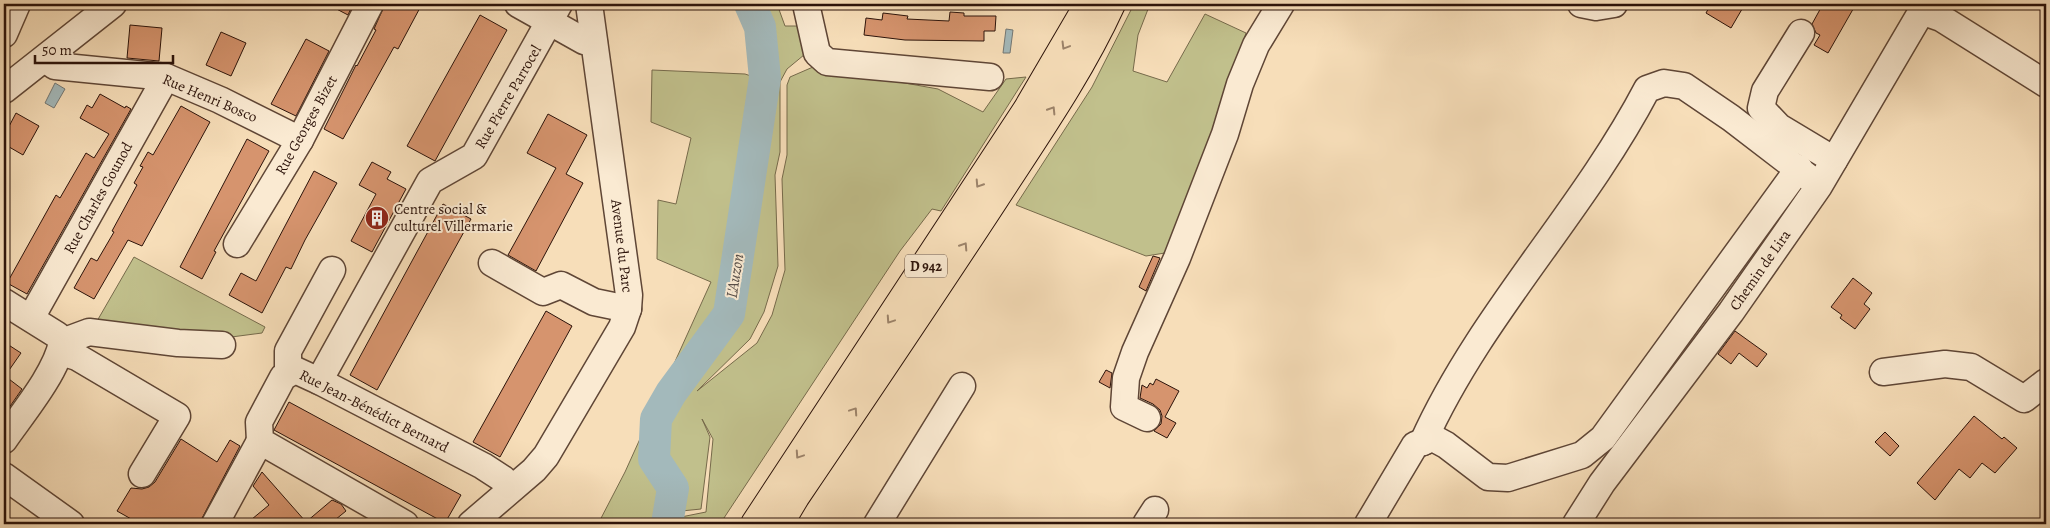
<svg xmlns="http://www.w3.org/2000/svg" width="2050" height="528" viewBox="0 0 2050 528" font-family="Alegreya,serif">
  <rect width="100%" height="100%" fill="#f7deb9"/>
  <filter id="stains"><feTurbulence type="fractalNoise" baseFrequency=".004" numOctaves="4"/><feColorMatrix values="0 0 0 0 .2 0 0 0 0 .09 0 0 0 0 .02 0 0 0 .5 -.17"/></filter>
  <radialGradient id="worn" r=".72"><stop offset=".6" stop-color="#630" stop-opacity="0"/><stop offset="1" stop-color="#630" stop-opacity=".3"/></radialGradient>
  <!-- green -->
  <g fill="#c1c08c" stroke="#766a4b">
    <polygon points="756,4 777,4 785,26 804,26 810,50 787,69 780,82 780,152 775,175 778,266 764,312 750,339 697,391 757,343 772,315 785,270 782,179 787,155 787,85 790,77 813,67 844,72 938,89 983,112 1006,79 1026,77 941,211 932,209 900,251 720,524 670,524 671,519 706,512 713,439 702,419 710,437 701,509 662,513 660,524 598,524 625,472 711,282 657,259 658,200 676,204 691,138 651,122 652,70 745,74 769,82 767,28"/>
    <polygon points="1134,4 1150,4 1138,35 1133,71 1167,82 1205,14 1246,33 1201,167 1165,253 1146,256 1016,205 1092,87"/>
    <polygon points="134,257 265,327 262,333 216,339 93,328"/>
  </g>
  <!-- water -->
  <g fill="#a3b9bb" stroke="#737774">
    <polygon points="1006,29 1013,30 1010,53 1003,53"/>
    <polygon points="55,83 65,89 54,108 45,103"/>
  </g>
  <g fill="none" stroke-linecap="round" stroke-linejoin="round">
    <!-- river -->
    <polyline stroke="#a3b9bb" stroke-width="32" points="667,524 673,488 654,459 656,419 671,393 729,314 765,78 760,27 750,4"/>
  </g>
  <!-- building -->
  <g fill="#d6946e" stroke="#2c130a">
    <polygon points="327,4 353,4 348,15"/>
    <polygon points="385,4 422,4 398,49 394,47 343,139 324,129 356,65 357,66 376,30 374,29"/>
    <polygon points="1711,4 1745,4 1731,28 1706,13"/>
    <polygon points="1823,4 1856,4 1828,53 1814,45 1820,35 1816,33 1812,24"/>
    <polygon points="950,12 964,13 964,16 996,16 995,31 984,31 984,41 905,40 864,35 866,18 882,20 883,13 908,16 907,19 949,21"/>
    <polygon points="480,15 507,30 435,161 407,146"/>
    <polygon points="130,25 162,28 159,61 127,58"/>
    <polygon points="221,32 246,43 231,76 206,65"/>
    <polygon points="306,39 329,51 296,116 271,104"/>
    <polygon points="100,94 125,108 126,106 131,109 27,294 7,283 56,195 60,198 86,153 94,158 109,134 80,118 87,105 92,108"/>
    <polygon points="181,106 210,122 142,246 128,240 94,299 74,288 91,258 97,261 114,232 112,231 137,185 134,183 143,167 140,166 148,152 153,155"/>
    <polygon points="16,113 39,126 23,155 4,144 4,136"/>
    <polygon points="548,114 587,135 566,174 583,183 536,271 508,255 556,168 527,153"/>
    <polygon points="247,139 269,151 214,251 216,252 202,279 180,267"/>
    <polygon points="372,162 391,172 387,179 406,189 372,252 351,241 376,194 359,185"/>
    <polygon points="314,171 337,183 305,240 291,269 286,267 262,313 229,295 241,273 256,281"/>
    <polygon points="443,204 471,219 377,390 350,375"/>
    <polygon points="1153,256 1160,258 1146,291 1139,287"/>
    <polygon points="1853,278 1872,293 1864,304 1870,309 1855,329 1840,318 1842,315 1831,307"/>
    <polygon points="546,311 572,326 500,457 473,442"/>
    <polygon points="1735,331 1767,354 1757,367 1739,353 1731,364 1718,354"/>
    <polygon points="4,342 21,353 5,376 22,389 4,415"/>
    <polygon points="1106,370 1112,373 1110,388 1099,382"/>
    <polygon points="1156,379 1179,391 1165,417 1176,423 1167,438 1154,431 1161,424 1162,416 1160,410 1153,404 1140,398 1142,385 1147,388 1150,383 1153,385"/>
    <polygon points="289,402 461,495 445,523 274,430"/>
    <polygon points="1974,416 2002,439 2004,437 2017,448 1995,473 1982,463 1970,478 1959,469 1935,500 1917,483"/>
    <polygon points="1885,432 1899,446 1890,456 1875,442"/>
    <polygon points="181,439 217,462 230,440 240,446 199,524 140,524 117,511 131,488 142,489 149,487 155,482"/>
    <polygon points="262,472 306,522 332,500 341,504 346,511 330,524 246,524 269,505 253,486"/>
  </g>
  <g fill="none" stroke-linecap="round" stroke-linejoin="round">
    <!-- minor casing -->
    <g stroke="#5f4636" stroke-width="29">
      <g id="minor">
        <polyline points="518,4 584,41 594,43"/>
        <polyline points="806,4 817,53 827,62 990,77"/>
        <polyline points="1581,4 1596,7 1614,4"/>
        <polyline points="1921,11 1941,18 2046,84"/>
        <polyline points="1801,33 1765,91 1761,108 1779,127 1834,160"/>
        <polyline points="4,34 17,4"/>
        <polyline points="45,59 55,66 166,77 220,100 300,140"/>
        <polyline points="4,90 113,4"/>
        <polyline points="237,244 300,140 370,4"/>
        <polyline points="492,263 543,292 561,285 594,302 628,309"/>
        <path d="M 4,302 L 57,335 L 62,342 C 57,372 22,414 4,440"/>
        <polyline points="31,318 166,77"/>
        <polyline points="62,342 89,332 178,343 222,345"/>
        <polyline points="61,352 77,357 177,416 142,474"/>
        <polyline points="1883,372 1945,364 1971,367 2024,399 2046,382"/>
        <polyline points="288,373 288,351 332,270"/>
        <polyline points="319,381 430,181 474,156 559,4"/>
        <polyline points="1147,418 1124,407 1126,378 1135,352 1177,258 1225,134 1240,84 1256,45 1281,4"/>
        <path d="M 1423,442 C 1480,315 1582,213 1647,89 L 1664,83 L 1684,86 L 1731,118 L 1812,180"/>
        <polyline points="4,476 71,524"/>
        <polyline points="215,524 260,441"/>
        <polyline points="405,524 260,441 259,422 283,377 295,370 319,381 483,466 503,479 512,488"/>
        <polyline points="471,524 534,470 546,456 622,327 628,309 629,295 589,4"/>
        <polyline points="877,524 962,386"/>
        <polyline points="1146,524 1155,510"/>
        <polyline points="1368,524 1415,445 1433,438 1446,445 1488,477 1508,478 1582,455 1603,438 1799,168"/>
        <polyline points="1576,524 1602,483 1731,312 1819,186 1926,4"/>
      </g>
    </g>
    <!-- major casing -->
    <g stroke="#2c130a" stroke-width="30">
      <g id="major">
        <polyline points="755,524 1027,110 1089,4"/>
        <path d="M 779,524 L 795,497 C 862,398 929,299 995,198 C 1036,135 1080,72 1111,4"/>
      </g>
    </g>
    <!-- minor -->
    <use href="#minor" stroke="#faead2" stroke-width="26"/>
    <!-- major -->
    <use href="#major" stroke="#f7deb9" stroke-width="28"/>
  </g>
  <!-- one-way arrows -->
  <defs><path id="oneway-chevron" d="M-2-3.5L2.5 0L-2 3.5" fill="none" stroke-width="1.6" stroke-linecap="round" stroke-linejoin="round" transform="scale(1.25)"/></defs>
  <g stroke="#9c836a">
    <use href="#oneway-chevron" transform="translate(1065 46) rotate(121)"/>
    <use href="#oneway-chevron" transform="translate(1052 110) rotate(-58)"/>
    <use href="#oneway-chevron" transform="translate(979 184) rotate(123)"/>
    <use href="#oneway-chevron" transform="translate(964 246) rotate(-57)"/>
    <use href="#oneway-chevron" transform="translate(890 320) rotate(124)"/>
    <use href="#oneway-chevron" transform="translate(854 411) rotate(-56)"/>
    <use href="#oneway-chevron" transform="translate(799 455) rotate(124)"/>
  </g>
  <!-- icons -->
  <defs>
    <g id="building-disc" transform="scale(1.25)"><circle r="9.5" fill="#8f2418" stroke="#faead2"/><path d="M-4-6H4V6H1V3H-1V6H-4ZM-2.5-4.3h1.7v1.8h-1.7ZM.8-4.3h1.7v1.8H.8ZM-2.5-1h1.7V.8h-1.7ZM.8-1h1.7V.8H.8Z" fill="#fff"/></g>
  </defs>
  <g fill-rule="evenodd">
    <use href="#building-disc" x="377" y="218"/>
  </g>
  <g text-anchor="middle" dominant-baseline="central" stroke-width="4" stroke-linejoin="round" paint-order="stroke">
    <!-- shield labels -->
    <rect fill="#faead2" stroke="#6a5446" stroke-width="1" x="905" y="254.5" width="42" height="23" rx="4"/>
    <g font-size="14" font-weight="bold" fill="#2c130a">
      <text x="926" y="266">D 942</text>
    </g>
    <!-- street labels -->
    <g font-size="15" fill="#2c130a" stroke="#faead2">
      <text transform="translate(508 97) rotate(-60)">Rue Pierre Parrocel</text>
      <text transform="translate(210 98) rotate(23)">Rue Henri Bosco</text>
      <text transform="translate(306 125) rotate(-61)">Rue Georges Bizet</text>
      <text transform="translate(98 198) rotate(-61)">Rue Charles Gounod</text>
      <text transform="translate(622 246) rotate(83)">Avenue du Parc</text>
      <text transform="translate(1760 270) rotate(-55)">Chemin de Lira</text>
      <text transform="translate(374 411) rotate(27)">Rue Jean-Bénédict Bernard</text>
    </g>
    <!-- poi labels -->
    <g font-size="15" fill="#2c130a" stroke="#faead2" text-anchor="start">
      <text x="394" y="209">Centre social &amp;<tspan x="394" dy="17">culturel Villermarie</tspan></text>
    </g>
    <!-- water labels -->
    <g font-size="16" font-style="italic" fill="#564d48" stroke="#faead2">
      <text transform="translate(735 276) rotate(-81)">L'Auzon</text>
    </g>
  </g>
  <!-- margin -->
  <rect width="2050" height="528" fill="none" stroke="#f7deb9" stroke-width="20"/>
  <rect x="5" y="5" width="2040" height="518" fill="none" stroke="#2c130a" stroke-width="2.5"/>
  <rect x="10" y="10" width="2030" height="508" fill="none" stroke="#2c130a"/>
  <!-- scale -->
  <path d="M35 55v8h138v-8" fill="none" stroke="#2c130a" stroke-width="2.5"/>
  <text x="42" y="55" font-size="15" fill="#2c130a" stroke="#faead2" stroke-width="4" paint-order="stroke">50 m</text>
  <rect width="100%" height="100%" filter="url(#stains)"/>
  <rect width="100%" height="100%" fill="url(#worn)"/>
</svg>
